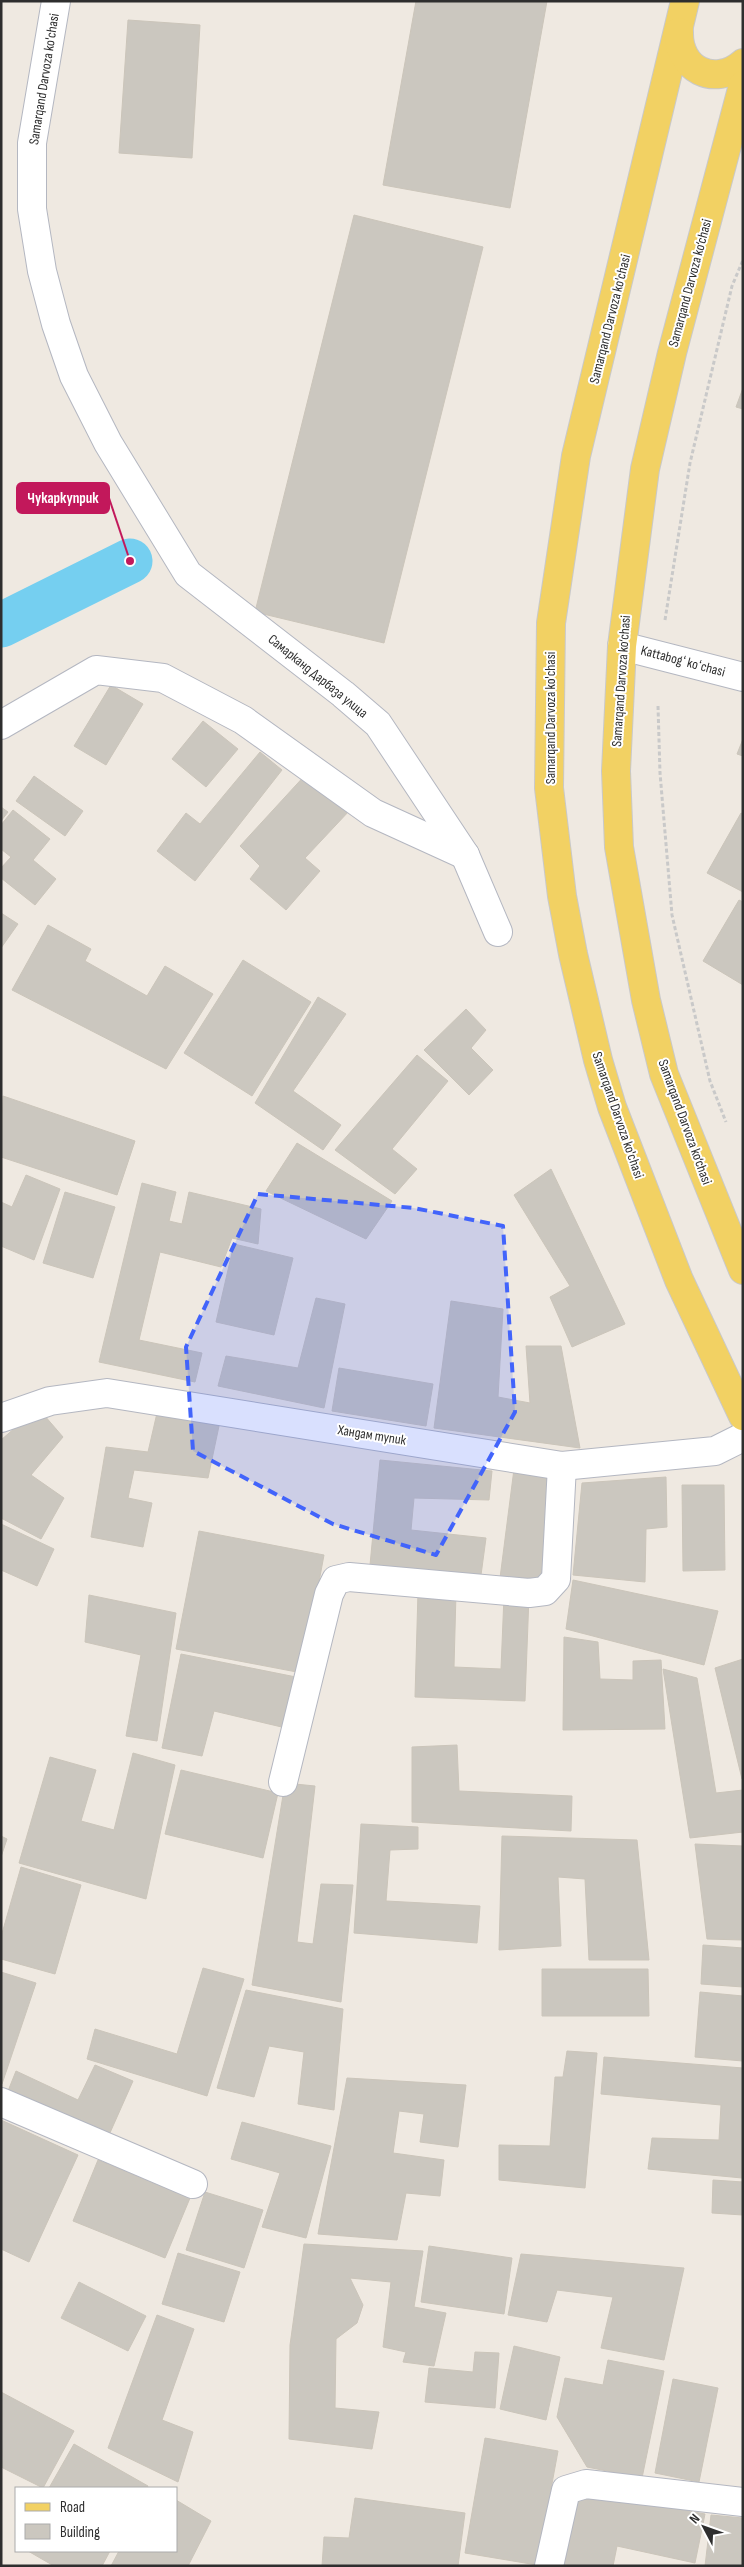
<svg xmlns="http://www.w3.org/2000/svg" width="744" height="2567" viewBox="0 0 744 2567" font-family="'Sofia Sans Condensed',sans-serif">
  <rect width="100%" height="100%" fill="#efe9e1"/>
  <g fill="none" stroke-linecap="round" stroke-linejoin="round">
    <!-- canal -->
    <polyline stroke="#75cff0" stroke-width="45" points="1,625 130,561"/>
  </g>
  <!-- building -->
  <g fill="#cbc7bf" stroke="#cbc5ba">
    <polygon points="416,1 547,1 510,208 383,185"/>
    <polygon points="128,20 200,25 192,158 119,153"/>
    <polygon points="354,215 483,247 384,643 255,612"/>
    <polygon points="743,388 743,409 736,407"/>
    <polygon points="111,685 143,704 106,765 74,746"/>
    <polygon points="203,721 238,749 206,787 172,759"/>
    <polygon points="743,739 743,756 737,754"/>
    <polygon points="260,752 282,770 195,881 157,851 186,813 200,824"/>
    <polygon points="308,772 350,810 305,858 320,871 286,910 250,879 260,866 240,846"/>
    <polygon points="34,776 83,811 65,836 16,801"/>
    <polygon points="1,807 8,812 1,821"/>
    <polygon points="13,810 50,839 33,860 56,879 35,905 1,878 1,868 11,857 1,849 1,825"/>
    <polygon points="741,813 743,814 743,892 707,873"/>
    <polygon points="739,900 743,902 743,985 703,961"/>
    <polygon points="1,913 18,924 1,948"/>
    <polygon points="48,925 91,949 85,961 147,996 165,966 213,994 166,1069 12,990"/>
    <polygon points="243,960 311,1002 252,1096 184,1053"/>
    <polygon points="318,997 346,1014 293,1091 341,1125 323,1150 255,1103"/>
    <polygon points="466,1009 486,1030 471,1048 493,1070 469,1095 424,1050"/>
    <polygon points="417,1055 448,1081 392,1149 417,1169 395,1194 335,1150"/>
    <polygon points="3,1096 135,1141 117,1195 1,1157"/>
    <polygon points="297,1143 392,1201 366,1239 266,1191"/>
    <polygon points="551,1169 625,1324 572,1347 550,1297 570,1286 514,1195"/>
    <polygon points="26,1175 60,1189 34,1260 1,1246 1,1202 12,1207"/>
    <polygon points="142,1183 176,1192 169,1221 182,1224 189,1192 261,1209 258,1244 232,1238 221,1267 160,1252 139,1340 202,1353 195,1382 99,1362"/>
    <polygon points="65,1192 115,1207 93,1278 43,1263"/>
    <polygon points="234,1244 293,1258 274,1335 216,1322"/>
    <polygon points="316,1298 345,1304 324,1408 218,1386 226,1356 298,1368"/>
    <polygon points="451,1301 503,1309 498,1397 530,1403 526,1346 561,1346 580,1448 434,1428"/>
    <polygon points="339,1368 433,1384 426,1426 332,1411"/>
    <polygon points="38,1408 63,1437 31,1475 64,1498 41,1539 1,1518 1,1440"/>
    <polygon points="157,1413 219,1426 208,1478 134,1470 128,1498 152,1503 143,1547 91,1537 106,1447 148,1452"/>
    <polygon points="380,1460 492,1471 489,1500 414,1498 411,1530 486,1538 481,1575 370,1565"/>
    <polygon points="514,1469 561,1475 545,1584 500,1578"/>
    <polygon points="666,1477 667,1527 646,1529 645,1582 573,1575 582,1483"/>
    <polygon points="682,1485 724,1485 725,1570 683,1571"/>
    <polygon points="1,1524 54,1549 37,1586 1,1570"/>
    <polygon points="199,1531 324,1555 302,1673 176,1649"/>
    <polygon points="573,1580 718,1611 704,1665 566,1629"/>
    <polygon points="418,1592 456,1593 454,1667 501,1669 504,1596 529,1596 525,1701 415,1697"/>
    <polygon points="89,1595 176,1613 157,1741 126,1736 141,1655 85,1642"/>
    <polygon points="564,1637 598,1642 600,1679 633,1680 633,1661 661,1660 665,1729 563,1730"/>
    <polygon points="181,1654 301,1678 290,1729 214,1711 202,1756 162,1748"/>
    <polygon points="743,1659 743,1779 742,1779 715,1668"/>
    <polygon points="663,1669 697,1678 716,1793 743,1790 743,1832 690,1838"/>
    <polygon points="457,1745 459,1791 572,1796 571,1831 412,1822 412,1747"/>
    <polygon points="133,1753 175,1765 146,1899 19,1863 50,1757 96,1770 81,1821 114,1830"/>
    <polygon points="181,1770 278,1793 263,1858 165,1834"/>
    <polygon points="285,1783 315,1786 297,1942 313,1944 321,1884 353,1885 341,2002 252,1985"/>
    <polygon points="361,1824 418,1827 418,1849 390,1850 386,1901 480,1906 477,1943 354,1933"/>
    <polygon points="1,1836 7,1839 1,1857"/>
    <polygon points="502,1836 637,1840 649,1960 589,1960 585,1879 558,1877 561,1946 499,1950"/>
    <polygon points="695,1844 743,1846 743,1940 707,1939"/>
    <polygon points="21,1867 81,1885 55,1974 1,1959 1,1937"/>
    <polygon points="703,1945 743,1948 743,1987 701,1984"/>
    <polygon points="203,1968 244,1979 207,2096 87,2059 95,2029 177,2054"/>
    <polygon points="542,1969 648,1969 649,2016 542,2016"/>
    <polygon points="1,1972 36,1983 2,2084 1,2084"/>
    <polygon points="246,1990 343,2009 334,2110 298,2104 304,2052 269,2046 254,2097 217,2088"/>
    <polygon points="700,1992 743,1996 743,2061 695,2057"/>
    <polygon points="567,2051 597,2053 585,2188 499,2180 499,2145 550,2146 555,2077 563,2077"/>
    <polygon points="604,2057 743,2068 742,2178 648,2169 652,2138 719,2140 721,2105 601,2094"/>
    <polygon points="95,2065 133,2081 105,2144 6,2096 16,2071 78,2100"/>
    <polygon points="347,2078 466,2085 458,2147 420,2142 424,2114 399,2111 393,2153 444,2160 440,2196 406,2193 397,2240 318,2234"/>
    <polygon points="1,2120 78,2155 29,2262 1,2249"/>
    <polygon points="242,2122 331,2146 306,2238 262,2227 280,2173 231,2159"/>
    <polygon points="98,2160 190,2198 165,2258 73,2221"/>
    <polygon points="713,2180 743,2182 743,2215 712,2213"/>
    <polygon points="205,2192 263,2210 244,2268 186,2250"/>
    <polygon points="304,2244 423,2251 414,2307 446,2313 434,2366 403,2362 406,2352 383,2347 391,2282 350,2278 363,2305 357,2323 336,2339 335,2408 379,2412 372,2449 289,2439 290,2345"/>
    <polygon points="429,2246 512,2258 504,2314 421,2302"/>
    <polygon points="178,2253 240,2272 224,2322 162,2304"/>
    <polygon points="521,2254 684,2268 664,2360 601,2348 613,2297 557,2290 547,2322 508,2315"/>
    <polygon points="79,2282 146,2316 128,2351 61,2318"/>
    <polygon points="157,2315 194,2329 162,2420 193,2432 178,2482 108,2448"/>
    <polygon points="514,2346 560,2357 546,2420 500,2409"/>
    <polygon points="475,2352 499,2353 495,2408 425,2402 429,2368 473,2372"/>
    <polygon points="608,2360 664,2371 642,2478 587,2467 557,2417 565,2378 603,2385"/>
    <polygon points="673,2379 718,2388 699,2482 655,2473"/>
    <polygon points="1,2392 74,2431 43,2488 1,2467"/>
    <polygon points="485,2438 558,2451 537,2565 465,2553"/>
    <polygon points="74,2444 148,2486 147,2488 49,2488"/>
    <polygon points="579,2490 705,2514 695,2563 617,2546 613,2566 564,2566"/>
    <polygon points="355,2498 465,2513 458,2566 322,2566 324,2537 349,2538"/>
    <polygon points="176,2500 211,2521 188,2566 111,2566 119,2551 176,2551"/>
    <polygon points="711,2515 743,2518 743,2566 705,2566"/>
    <polygon points="28,2551 110,2551 102,2566 54,2566"/>
  </g>
  <g fill="none" stroke-linecap="round" stroke-linejoin="round">
    <!-- minor casing -->
    <g stroke="#b4b7c1" stroke-width="30">
      <g id="minor">
        <polyline points="56,1 32,143 32,209 42,271 56,324 74,376 108,443 188,574 343,694 378,724 465,855 498,932"/>
        <polyline points="622,646 743,677"/>
        <polyline points="1,725 96,670 163,678 243,720 373,813 465,855"/>
        <polyline points="1,1418 50,1401 107,1393 562,1466 715,1451 743,1437"/>
        <polyline points="283,1782 329,1594 336,1580 349,1577 529,1593 545,1591 556,1579 562,1466"/>
        <polyline points="1,2102 193,2184"/>
        <polyline points="549,2566 566,2490 586,2484 743,2502"/>
      </g>
    </g>
    <!-- major casing -->
    <g stroke="#c9c9c9" stroke-width="30">
      <g id="major">
        <polyline points="685,1 576,456 551,623 549,788 562,896 573,954 598,1060 612,1107 679,1280 743,1416"/>
        <path d="M 679,32 C 678,69 714,88 743,63"/>
        <polyline points="743,85 672,353 645,469 622,646 616,771 619,847 646,1000 664,1074 743,1270"/>
      </g>
    </g>
    <!-- path -->
    <g stroke="#c9c9c9" stroke-width="3" stroke-dasharray="4 2.5" stroke-linecap="butt">
      <polyline points="665,620 690,463 732,286 743,260"/>
      <polyline points="658,706 660,773 672,915 710,1081 726,1122"/>
    </g>
    <!-- minor -->
    <use href="#minor" stroke="#fff" stroke-width="28"/>
    <!-- major -->
    <use href="#major" stroke="#f2d163" stroke-width="28"/>
  </g>
  <!-- marked area -->
  <path fill="#4264fb" fill-opacity="0.2" stroke="#4264fb" stroke-width="4" stroke-dasharray="10 6" stroke-linejoin="round" d="M 258,1194 L 414,1208 L 503,1226 L 515,1412 L 436,1555 L 333,1524 L 193,1451 L 186,1347 Z"/>
  <g text-anchor="middle" dominant-baseline="central" stroke-width="4" stroke-linejoin="round" paint-order="stroke">
    <!-- street labels -->
    <g font-size="14" fill="#2e2e2e" stroke="#fff">
      <text transform="translate(44 79) rotate(-81)">Samarqand Darvoza ko'chasi</text>
      <text transform="translate(690 283) rotate(-75)">Samarqand Darvoza ko‘chasi</text>
      <text transform="translate(610 319) rotate(-76)">Samarqand Darvoza ko'chasi</text>
      <text transform="translate(683 661) rotate(15)">Kattabogʻ koʻchasi</text>
      <text transform="translate(318 676) rotate(39)">Самарканд Дарбаза улица</text>
      <text transform="translate(621 681) rotate(-86)">Samarqand Darvoza ko‘chasi</text>
      <text transform="translate(550 718) rotate(-90)">Samarqand Darvoza ko'chasi</text>
      <text transform="translate(618 1115) rotate(71)">Samarqand Darvoza ko'chasi</text>
      <text transform="translate(685 1122) rotate(70)">Samarqand Darvoza ko‘chasi</text>
      <text transform="translate(372 1435) rotate(9)">Хандам тупик</text>
    </g>
  </g>
  <!-- callouts -->
  <path fill="none" stroke="#c2185b" stroke-width="2" d="M130 561L109 498"/>
  <circle fill="#c2185b" stroke="#fff" stroke-width="2" cx="130" cy="561" r="5"/>
  <rect fill="#c2185b" stroke="#c2185b" stroke-width="2" x="17" y="483" width="92" height="30" rx="5"/>
  <g font-size="15" text-anchor="middle" font-weight="bold" fill="#fff">
    <text x="63" y="503">Чукаркуприк</text>
  </g>
  <!-- border -->
  <rect width="744" height="2567" fill="none" stroke="#2e2e2e" stroke-width="5"/>
  <!-- legend -->
  <rect x="15" y="2487" width="162" height="65" fill="#ffffff" stroke="#ababab"/>
  <rect x="25" y="2503" width="25" height="8" fill="#f2d163" stroke="#ababab"/>
  <text x="60" y="2512" font-size="15" fill="#2e2e2e">Road</text>
  <rect x="25" y="2524" width="25" height="15" fill="#cbc7bf" stroke="#ababab"/>
  <text x="60" y="2537" font-size="15" fill="#2e2e2e">Building</text>
  <!-- north arrow -->
  <g transform="translate(704 2527) rotate(311)" stroke="#ffffff" stroke-width="4" paint-order="stroke">
  <path d="M0-4L9 19L0 12L-9 19Z" fill="#2e2e2e"/>
  <text y="-8" font-size="14" font-weight="bold" text-anchor="middle" fill="#2e2e2e">N</text>
  </g>
</svg>
